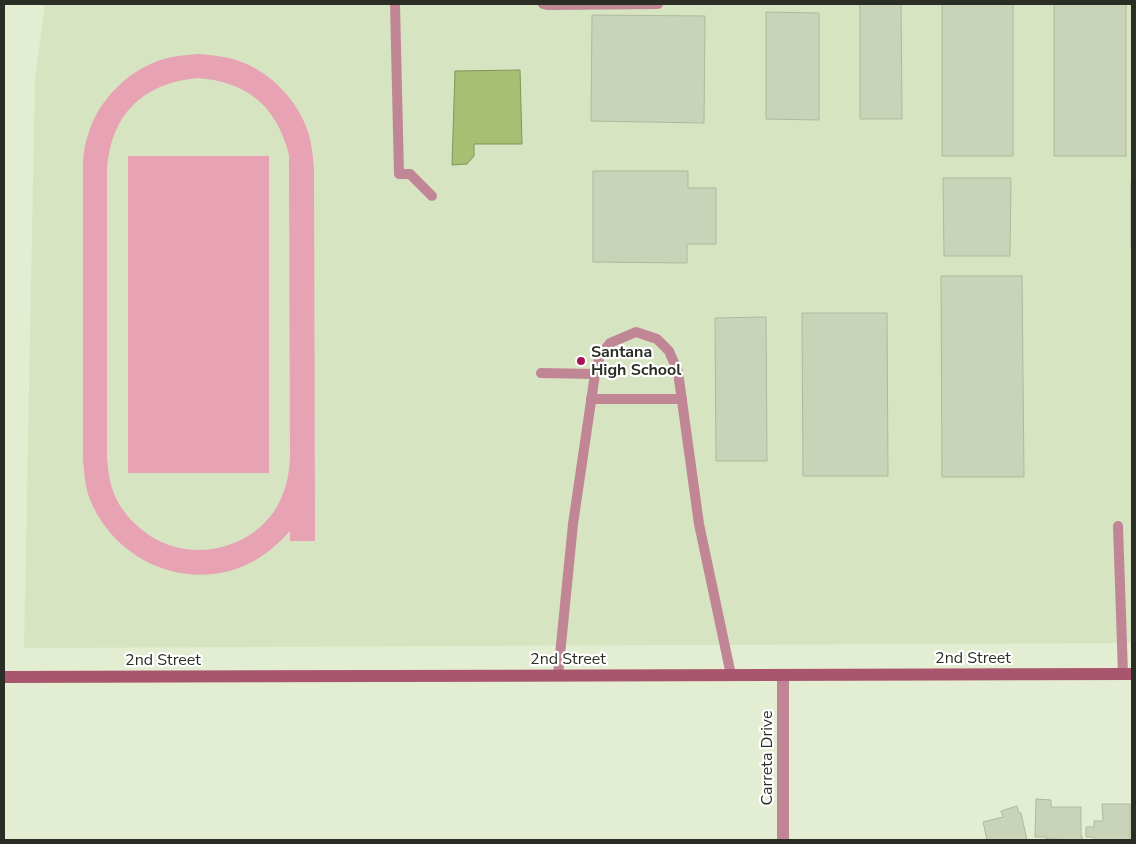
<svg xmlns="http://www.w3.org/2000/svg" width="1136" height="844" viewBox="0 0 1136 844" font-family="'Nunito Sans',sans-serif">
  <rect width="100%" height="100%" fill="#e3edd1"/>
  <!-- built -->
  <polygon fill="#d7e4c1" points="45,4 1132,4 1132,643 24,648 35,78"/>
  <!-- green -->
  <g fill="#e7a2b3" fill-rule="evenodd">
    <path d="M 198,54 C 210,55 221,56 233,59 C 268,69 299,100 309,135 C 312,146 313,157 314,169 L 315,541 L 290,541 L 290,531 C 279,543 267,554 252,562 C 189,595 113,561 89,497 C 85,485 84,472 83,459 L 83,169 C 83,158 84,146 88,135 C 98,100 129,69 164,59 C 175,56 186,55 198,54 ZM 198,78 C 248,82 277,107 289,155 L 290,459 C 289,478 284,497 273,513 C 243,554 180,563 141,529 C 127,518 116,503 111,485 C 109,477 108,468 107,459 L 107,169 C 111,114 143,83 198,78 Z"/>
    <rect x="128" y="156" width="141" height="317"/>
  </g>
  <!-- water -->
  <polygon fill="#a6bf73" stroke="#81945b" points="520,70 522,144 474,144 474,156 467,164 452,165 455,71"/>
  <!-- building -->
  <g fill="#c9d3b8" stroke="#afb99e">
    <polygon points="860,4 901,4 902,119 860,119"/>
    <rect x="942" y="4" width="71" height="152"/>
    <rect x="1054" y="4" width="72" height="152"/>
    <polygon points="766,12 819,13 819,120 766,119"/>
    <polygon points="592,15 705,16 704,123 591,121"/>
    <polygon points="593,171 688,171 688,188 716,188 716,244 687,244 687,263 593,262"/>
    <polygon points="943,178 1011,178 1010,256 944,256"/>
    <rect x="1131" y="183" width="1" height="64"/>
    <polygon points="941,276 1022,276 1024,477 942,477"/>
    <polygon points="802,313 887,313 888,476 803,476"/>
    <polygon points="766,317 767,461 716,461 715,318"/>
    <polygon points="1036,799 1051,800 1051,807 1081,807 1081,836 1082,836 1082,840 1058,840 1058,839 1046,839 1046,837 1035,837"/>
    <polygon points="1102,804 1130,804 1130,840 1094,840 1094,837 1086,837 1086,827 1094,827 1094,821 1103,821"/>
    <polygon points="1017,806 1019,813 1021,813 1027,840 987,840 983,822 1003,817 1001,811"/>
  </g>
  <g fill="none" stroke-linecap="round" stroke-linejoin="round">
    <!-- lane -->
    <g stroke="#c18695" stroke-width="10">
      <polyline points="395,4 399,174 410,174 432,196"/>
      <polyline points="543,4 547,5 658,4"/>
      <polyline points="541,373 595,374"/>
      <polyline points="591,399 682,399"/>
      <polyline points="1118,526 1123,674"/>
      <polyline points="558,675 573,524 595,374 600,356 610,343 636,332 657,339 669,351 678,372 699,524 731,675"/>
    </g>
    <!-- street -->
    <polyline stroke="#c18695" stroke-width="12" points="783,675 783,840"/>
    <!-- secondary -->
    <polyline stroke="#a8556d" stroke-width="12" points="4,677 1132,674"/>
  </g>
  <!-- markers -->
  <circle fill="#a51352" stroke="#fff" stroke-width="2" cx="581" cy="361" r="5"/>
  <g text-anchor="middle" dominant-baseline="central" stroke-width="4.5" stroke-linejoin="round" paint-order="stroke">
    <!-- poi labels -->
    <g font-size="16" font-weight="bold" fill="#2a2e24" stroke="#fff" text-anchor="start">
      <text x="591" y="352">Santana<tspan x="591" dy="18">High School</tspan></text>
    </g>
    <!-- street labels -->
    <g font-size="16" fill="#2a2e24" stroke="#fff">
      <text x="973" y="658">2nd Street</text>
      <text x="568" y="659">2nd Street</text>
      <text x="163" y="660">2nd Street</text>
      <text transform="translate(767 758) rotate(-90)">Carreta Drive</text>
    </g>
  </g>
  <!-- border -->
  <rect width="1136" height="844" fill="none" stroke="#2a2e24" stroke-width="10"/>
</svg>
